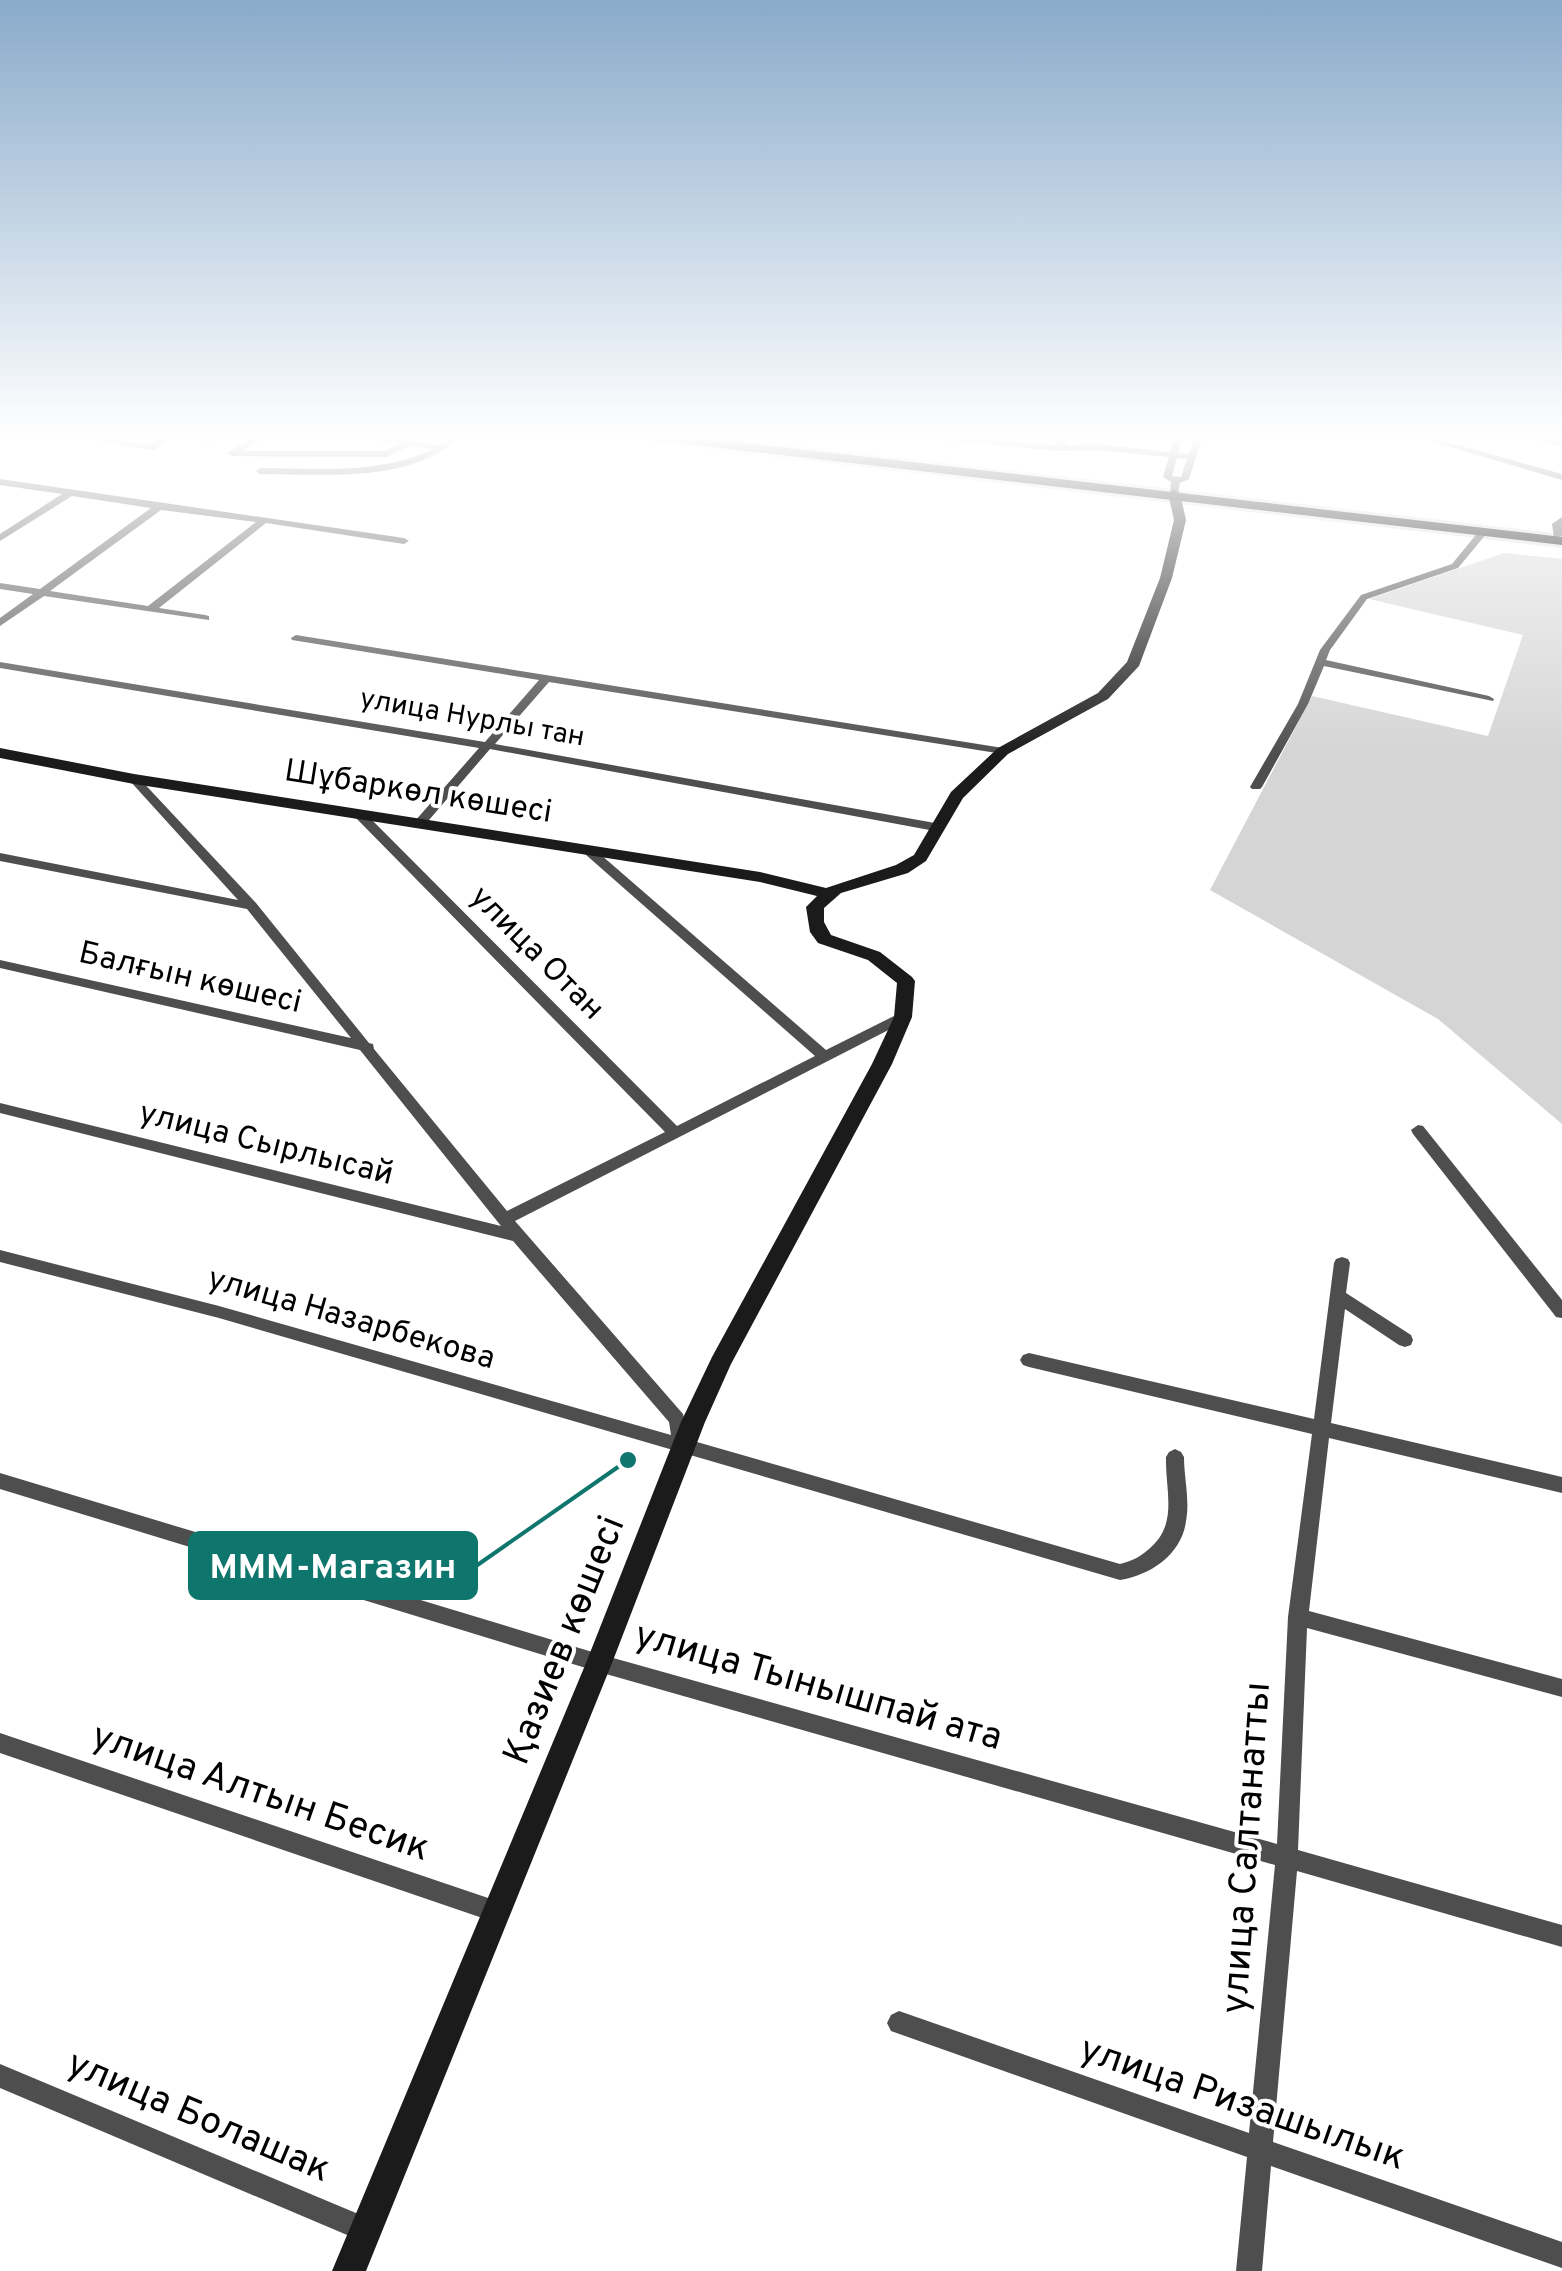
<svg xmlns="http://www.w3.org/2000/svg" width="1562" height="2271" viewBox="0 0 1562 2271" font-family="Overpass,sans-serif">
  <rect width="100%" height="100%" fill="#fff"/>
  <!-- green -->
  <polygon fill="#d5d5d5" points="1504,553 1562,559 1562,1124 1438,1019 1210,890 1312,696 1488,736 1523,635 1369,599"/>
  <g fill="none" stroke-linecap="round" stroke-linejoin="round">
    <!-- primary casing -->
    <g stroke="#dbdbdb" stroke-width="6">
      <polygon id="primary" points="646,436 685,436 1562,537 1562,545 652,440"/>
    </g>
    <!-- street -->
    <g fill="#4e4e4e" fill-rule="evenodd">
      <path d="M 65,436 L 87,436 L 145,444 C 156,444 162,436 174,436 L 154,450 Z"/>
      <polygon points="209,436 220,436 210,442 204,442 204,438"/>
      <path d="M 257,436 L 267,436 L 242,451 L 385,451 L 398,444 L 351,436 L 374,436 L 440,445 L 453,436 L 462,436 C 409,484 327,474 260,474 L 256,471 L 260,468 C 318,468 379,475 433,449 L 408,446 L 387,457 L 231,456 L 227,453 Z"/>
      <path d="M 924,436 L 956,436 L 1057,445 L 1059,436 L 1067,436 L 1066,445 L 1096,444 L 1170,452 L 1175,436 L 1183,436 L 1178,453 L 1189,454 L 1195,436 L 1203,436 L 1189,479 L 1180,483 L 1178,493 L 1174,496 L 1170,493 L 1171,482 L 1163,477 L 1169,457 L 1096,450 L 1061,451 L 928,439 ZM 1177,458 L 1187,459 L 1181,477 L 1172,476 Z"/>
      <polygon points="1413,436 1426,436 1562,474 1562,480"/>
      <polygon points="1537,436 1562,441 1562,447 1536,440"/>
      <path d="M 0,479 L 404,538 L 409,541 L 404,544 L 266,523 L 159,608 L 205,615 L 209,616 L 209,620 L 44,596 L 0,626 L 0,618 L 33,594 L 0,589 L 0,583 L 40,589 L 151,508 L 72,496 L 0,541 L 0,534 L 62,494 L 0,485 ZM 161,510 L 256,522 L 148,606 L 50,591 Z"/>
      <polygon points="1562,517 1562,536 1554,538 1552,524"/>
      <polygon points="1479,531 1487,533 1458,568 1367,599 1330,650 1326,660 1489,696 1494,699 1493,701 1324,666 1308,704 1262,787 1260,789 1252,789 1250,787 1298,704 1320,650 1361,595 1452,564"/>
      <polygon points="296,635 1003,748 1009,751 1003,754 549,682 495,744 935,823 941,827 935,831 490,749 423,827 419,828 413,824 415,821 479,748 0,668 0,662 485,742 539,680 292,640 291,638"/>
      <path d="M 134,776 L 138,777 L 256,903 L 369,1043 L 373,1044 L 374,1049 L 507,1211 L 665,1132 L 355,817 L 355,811 L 363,811 L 677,1126 L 815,1056 L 585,854 L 585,848 L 593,848 L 826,1050 L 898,1014 L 908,1014 L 910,1017 L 908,1020 L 515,1221 L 683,1414 L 690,1440 L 1120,1564 C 1132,1561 1140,1557 1149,1549 C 1179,1524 1165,1491 1166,1457 L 1169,1452 L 1175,1449 L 1181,1452 L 1184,1457 C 1184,1478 1190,1500 1186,1521 C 1182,1554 1151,1575 1120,1580 L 219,1318 L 0,1262 L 0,1250 L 219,1306 L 671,1435 L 669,1422 L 513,1241 L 0,1113 L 0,1103 L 501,1226 L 360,1050 L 0,968 L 0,960 L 351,1038 L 247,909 L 0,861 L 0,853 L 238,900 L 130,781 L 128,779 Z"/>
      <polygon points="1418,1125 1423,1126 1562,1300 1562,1318 1556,1317 1413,1134 1411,1130"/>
      <polygon points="1342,1257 1348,1259 1350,1263 1346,1293 1411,1335 1413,1340 1411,1345 1405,1347 1399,1345 1345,1309 1331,1423 1562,1477 1562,1493 1329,1438 1309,1611 1562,1679 1562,1697 1307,1628 1298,1850 1562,1925 1562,1947 1297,1871 1273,2142 1562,2242 1562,2268 1271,2166 1262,2271 1236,2271 1247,2157 891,2031 887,2023 891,2015 899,2011 1249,2133 1275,1865 599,1672 0,1489 0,1473 599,1654 1277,1844 1288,1617 1312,1434 1029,1367 1023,1365 1020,1360 1023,1355 1029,1353 1314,1419 1334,1263 1336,1259"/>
      <polygon points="0,1733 497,1901 505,1904 508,1912 505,1920 497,1923 0,1753"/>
      <polygon points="0,2064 375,2221 379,2230 375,2239 366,2243 0,2088"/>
    </g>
    <!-- secondary -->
    <polygon fill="#1b1b1b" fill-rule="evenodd" points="1174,489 1180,493 1186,520 1172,578 1139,666 1108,699 1008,754 963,798 926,861 908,873 841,893 824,908 824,922 831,935 880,952 912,977 915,981 912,1017 892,1064 731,1364 705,1422 612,1663 366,2271 332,2271 586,1663 681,1422 712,1357 872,1064 894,1017 897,983 868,960 818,943 810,932 806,907 817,896 760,882 134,784 0,758 0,748 134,774 760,872 826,888 896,865 914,855 951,792 998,748 1098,693 1127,662 1160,578 1174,520 1168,493"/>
    <!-- primary -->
    <use href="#primary" fill="#000" fill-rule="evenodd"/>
  </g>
  <!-- sky -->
  <linearGradient id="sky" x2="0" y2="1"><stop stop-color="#89aaca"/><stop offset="0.58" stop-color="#fff"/><stop offset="1" stop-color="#fff" stop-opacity="0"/></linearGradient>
  <rect width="1562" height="754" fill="url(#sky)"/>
  <g text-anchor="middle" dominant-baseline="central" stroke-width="8" stroke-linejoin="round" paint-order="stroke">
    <!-- far-street labels -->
    <g font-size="28" fill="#000" stroke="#fff">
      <text transform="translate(472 719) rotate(10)">улица Нурлы тан</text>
    </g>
    <!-- street labels -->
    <g font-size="32" fill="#000" stroke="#fff">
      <text transform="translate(418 793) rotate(9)">Шұбаркөл көшесі</text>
      <text transform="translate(536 954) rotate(45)">улица Отан</text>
      <text transform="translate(190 979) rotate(13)">Балғын көшесі</text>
      <text transform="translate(266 1145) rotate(14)">улица Сырлысай</text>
      <text transform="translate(351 1320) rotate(16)">улица Назарбекова</text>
    </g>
    <!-- near-street labels -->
    <g font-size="38" fill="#000" stroke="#fff">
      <text transform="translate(566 1641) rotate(-68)">Қазиев көшесі</text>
      <text transform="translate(818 1688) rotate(16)">улица Тынышпай ата</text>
      <text transform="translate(260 1794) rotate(19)">улица Алтын Бесик</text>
      <text transform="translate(1248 1848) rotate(-86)">улица Салтанатты</text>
      <text transform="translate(1242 2105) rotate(19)">улица Ризашылык</text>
      <text transform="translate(198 2118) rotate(23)">улица Болашак</text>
    </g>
  </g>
  <!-- callouts -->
  <path fill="none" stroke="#0f766e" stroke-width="4" d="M628 1460L476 1566"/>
  <circle fill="#0f766e" stroke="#fff" stroke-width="4" cx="628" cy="1460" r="10"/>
  <rect fill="#0f766e" stroke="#0f766e" stroke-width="4" x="190" y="1533" width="286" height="65" rx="10"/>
  <g font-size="35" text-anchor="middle" font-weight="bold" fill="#fff">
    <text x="333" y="1578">МММ-Магазин</text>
  </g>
</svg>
